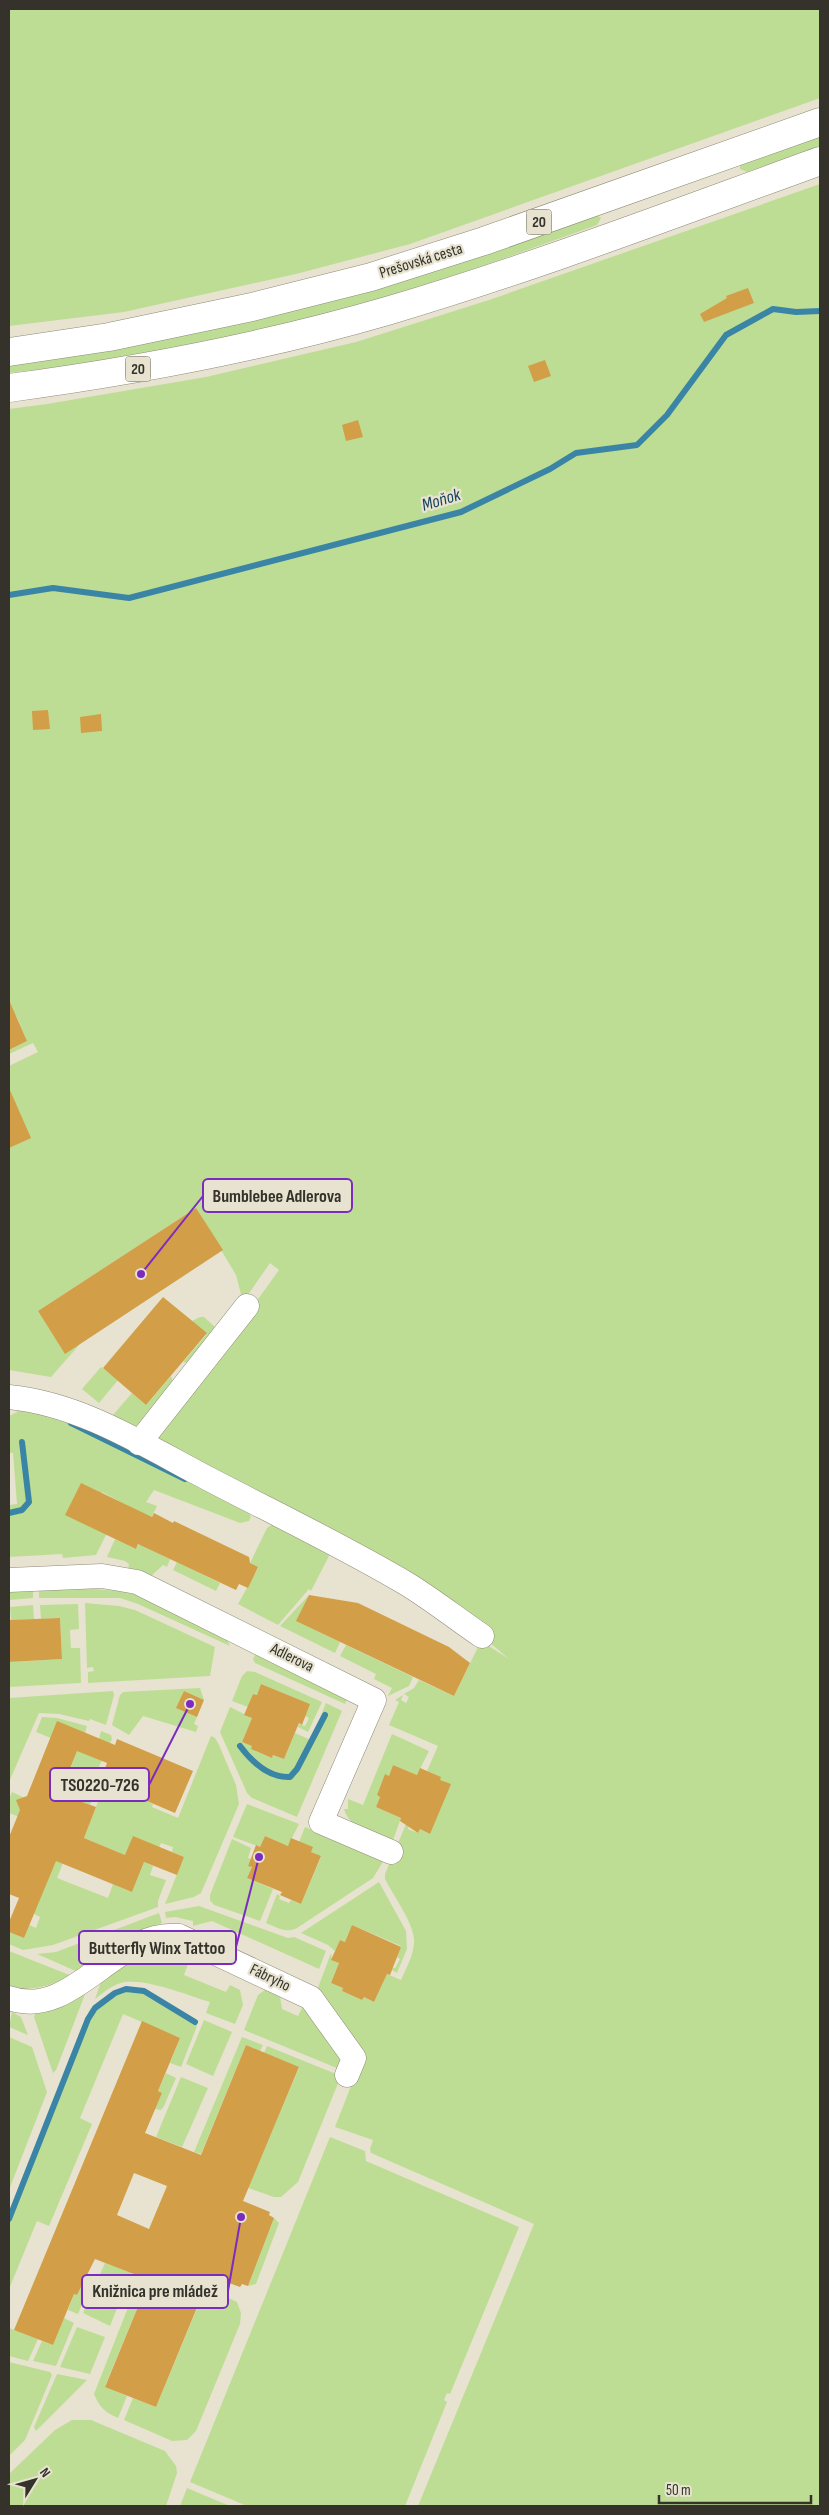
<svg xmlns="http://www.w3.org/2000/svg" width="829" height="2515" viewBox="0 0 829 2515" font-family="'Sofia Sans Condensed',sans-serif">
  <rect width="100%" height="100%" fill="#e7e3d0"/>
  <!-- green -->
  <g fill="#bedd94">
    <polygon points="9,9 820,9 820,98 410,244 296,274 124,312 9,326"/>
    <polygon points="820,135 820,146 747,172 740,169 740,165"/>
    <path d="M 820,184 L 820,2506 L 418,2506 L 534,2224 L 371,2153 L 370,2149 L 373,2140 L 335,2127 L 358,2068 L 316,1993 L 331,1953 L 332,1960 L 339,1963 L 331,1983 L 343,1988 L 342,1991 L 362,2000 L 364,1997 L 374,2002 L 387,1974 L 401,1980 C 406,1968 415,1953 414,1939 C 413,1922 393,1895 385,1879 L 385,1874 L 406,1824 L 409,1825 L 408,1829 L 418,1833 L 420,1829 L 430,1834 L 440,1777 L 427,1771 L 438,1746 L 389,1725 L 399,1702 L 395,1700 L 403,1695 L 401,1700 L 406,1703 L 409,1697 L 404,1694 L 414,1688 L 419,1680 L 454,1696 L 481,1641 L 509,1659 L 482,1636 L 157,1440 L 279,1270 L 270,1263 L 243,1302 L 236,1275 L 196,1208 L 38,1311 L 65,1353 L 80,1344 L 51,1377 L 9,1370 L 9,1066 L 38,1052 L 33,1043 L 9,1054 L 9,1050 L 27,1041 L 16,1015 L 9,1018 L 9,409 L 47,404 L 206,377 L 356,342 L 489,300 Z"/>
    <path d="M 597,215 L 601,218 L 597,225 C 519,253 441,282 361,304 C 246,336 128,360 9,373 L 9,362 Z"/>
    <polygon points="200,1317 204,1317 215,1327 217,1333 192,1364 183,1362 207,1334 192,1321"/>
    <polygon points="101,1367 118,1380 99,1403 82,1389"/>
    <path d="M 171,1376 L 174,1385 L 142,1424 C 129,1429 122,1423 113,1415 L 132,1393 L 146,1405 Z"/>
    <polygon points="18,1408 63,1418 247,1509 251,1517 249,1521 240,1523 154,1490 146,1502 157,1506 151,1518 102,1492 106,1535 96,1555 63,1558 62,1554 9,1557 9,1505 17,1504 13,1453 9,1453 9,1416 17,1412"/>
    <polygon points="273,1524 330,1554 311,1591 309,1589 278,1625 238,1604 258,1568 250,1563 267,1528"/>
    <polygon points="115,1539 136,1549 139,1544 170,1559 167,1567 163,1565 151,1576 128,1569 129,1564 125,1561 107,1557"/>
    <polygon points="177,1562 220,1583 216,1591 173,1570"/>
    <polygon points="93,1589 118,1591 141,1596 226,1638 230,1646 138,1604 120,1598 39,1598 39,1590"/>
    <polygon points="33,1590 33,1598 9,1600 9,1591"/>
    <polygon points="309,1595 297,1621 340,1642 335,1653 280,1626"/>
    <polygon points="85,1603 119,1606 135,1610 215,1647 210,1676 88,1683 88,1672 94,1671 93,1667 87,1668"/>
    <polygon points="78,1604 79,1629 70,1630 71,1648 80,1648 81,1683 9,1687 9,1662 62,1659 60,1618 41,1619 40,1605"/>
    <polygon points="33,1605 34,1619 11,1620 10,1607"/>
    <polygon points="346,1645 413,1677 409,1686 388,1696 392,1688 374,1679 376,1674 340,1656"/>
    <polygon points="256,1653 347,1699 345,1704 255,1663 253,1659"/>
    <polygon points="247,1671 255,1672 322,1702 308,1732 298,1727 299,1724 305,1726 309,1718 305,1716 310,1704 261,1684 257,1695 253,1694 248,1707 232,1701 242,1676"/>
    <polygon points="200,1688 204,1700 184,1691 177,1708 197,1717 194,1724 198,1726 196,1732 143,1716 129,1735 112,1725 120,1695 123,1692"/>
    <polygon points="113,1691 114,1695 106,1725 90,1719 89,1721 59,1714 39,1713 9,1782 9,1698"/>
    <polygon points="326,1703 342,1711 297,1817 252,1798 247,1793 220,1732 230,1707 252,1718 242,1742 253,1746 251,1749 272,1758 273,1755 284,1759 295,1733 311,1740"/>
    <polygon points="42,1717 57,1718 87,1726 85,1733 51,1738 36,1732"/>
    <polygon points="101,1731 111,1735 112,1739 96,1773 102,1775 90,1805 61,1794 77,1751 99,1739"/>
    <path d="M 392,1734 L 429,1751 L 417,1775 L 393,1765 L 389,1776 L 385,1775 L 377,1795 L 380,1797 L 376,1807 L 401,1818 L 392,1843 C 375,1835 349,1828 344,1809 L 348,1809 L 348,1799 L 363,1805 Z"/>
    <polygon points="211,1736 215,1738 219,1745 236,1785 239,1804 201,1893 194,1897 165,1904 184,1857 172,1852 173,1847 161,1843 156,1854 125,1855 84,1838 99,1799 104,1800 110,1785 153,1804 152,1807 178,1818"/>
    <polygon points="12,1792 25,1798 18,1801 22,1818 9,1813 9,1799"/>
    <polygon points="247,1804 299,1824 288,1846 265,1836 260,1847 233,1837"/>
    <path d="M 305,1827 L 384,1860 L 373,1878 L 297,1928 C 286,1934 276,1927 266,1923 L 277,1894 L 280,1896 L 279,1899 L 289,1903 L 291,1900 L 301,1904 L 321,1857 L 311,1852 L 299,1842 Z"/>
    <polygon points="74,1835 57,1878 108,1898 113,1884 132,1892 144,1862 153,1866 150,1875 166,1880 158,1901 158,1907 53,1945 23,1950 9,1944 9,1932 24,1938 29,1925 36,1928 40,1917 28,1911 25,1879"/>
    <polygon points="232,1839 251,1848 248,1858 251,1859 248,1865 252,1867 247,1878 273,1889 260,1921 214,1905 210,1900 210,1895"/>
    <polygon points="379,1882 406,1931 407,1949 397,1973 392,1970 393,1968 395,1968 400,1959 397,1957 401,1946 352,1925 345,1942 340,1940 335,1951 328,1945 301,1933"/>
    <polygon points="199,1906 288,1938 294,1937 326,1951 319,1969 212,1921 193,1926 193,1921 175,1917 166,1918 165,1912"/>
    <path d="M 159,1913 L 162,1923 C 130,1933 105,1954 78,1972 L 37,1954 L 56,1952 Z"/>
    <path d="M 176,1948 L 192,1953 L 184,1975 L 226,1992 L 230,1985 L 240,1990 L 243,2005 L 235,2024 L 206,2013 L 210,2002 C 187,1995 149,1979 125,1982 C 113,1984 104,1992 95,1999 L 102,1979 L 150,1949 Z"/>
    <path d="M 9,1951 L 72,1976 C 50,1986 33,1991 9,1988 Z"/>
    <polygon points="270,1986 279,1990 282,2009 298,2016 305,2002 343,2052 344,2071 244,2030 258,1995"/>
    <polygon points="125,1988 145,1990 192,2017 196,2021 197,2026 181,2067 170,2063 180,2038 123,2014 80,2118 92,2124 49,2226 37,2221 9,2289 9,2214 90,2009 114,1992"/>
    <polygon points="87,1989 56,2070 53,2073 34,2017 35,2014 64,2005"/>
    <polygon points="12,2012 21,2017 28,2035 9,2027"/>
    <polygon points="204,2020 232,2032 213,2076 186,2064"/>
    <polygon points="9,2037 32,2047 47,2092 9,2190"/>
    <polygon points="242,2037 263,2045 260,2051 246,2045 201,2154 194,2152"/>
    <polygon points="267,2046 341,2076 298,2182 281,2197 274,2197 248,2188 299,2068 264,2053"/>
    <polygon points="166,2073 176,2078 164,2106 161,2110 155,2109 162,2093 158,2091"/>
    <polygon points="181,2077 208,2088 182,2147 156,2137"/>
    <polygon points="330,2137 365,2151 366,2161 519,2227 450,2394 447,2393 444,2400 447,2402 405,2506 247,2506 190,2482"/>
    <polygon points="274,2218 279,2223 256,2284 248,2286"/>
    <polygon points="105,2263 131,2273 110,2326 83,2313"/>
    <polygon points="86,2277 91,2283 78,2314 68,2310 74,2294 77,2295"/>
    <path d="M 140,2277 L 149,2280 L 105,2386 L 127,2396 L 118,2418 C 106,2413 99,2407 94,2394 Z"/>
    <polygon points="206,2287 237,2302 241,2313 240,2324 196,2431 187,2440 172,2441 124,2420 133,2398 156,2407"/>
    <polygon points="64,2318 74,2323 56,2366 33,2361 42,2341 53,2345"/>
    <polygon points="77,2327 105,2337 90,2374 60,2367"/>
    <polygon points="9,2328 38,2339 28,2361 9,2356"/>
    <polygon points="9,2362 50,2372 52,2375 25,2440 9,2456"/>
    <polygon points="57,2374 87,2380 36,2431 34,2427"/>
    <polygon points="72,2420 91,2420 165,2451 176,2466 177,2473 166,2506 9,2506 9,2474 55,2430"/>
    <polygon points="187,2488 230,2506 180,2506"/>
  </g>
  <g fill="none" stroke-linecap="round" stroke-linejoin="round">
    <!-- stream -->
    <g stroke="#3a85a6" stroke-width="6">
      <polyline points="9,595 53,588 129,598 461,512 550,469 576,453 637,445 667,415 726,335 773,309 796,312 820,311"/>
      <polyline points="71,1423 185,1479"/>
      <polyline points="9,1513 22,1510 29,1502 22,1442"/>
      <path d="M 240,1746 C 252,1762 268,1778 290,1777 L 297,1769 L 325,1715"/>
      <polyline points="9,2219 88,2019 95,2008 115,1993 126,1989 144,1991 195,2022"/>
    </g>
  </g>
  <!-- building -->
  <g fill="#d29e47" fill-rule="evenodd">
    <polygon points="748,288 754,303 704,322 700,314 727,298 726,296"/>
    <polygon points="545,360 551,376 534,382 528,366"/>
    <polygon points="358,420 363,437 346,441 342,425"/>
    <polygon points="48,710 50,729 33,730 32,711"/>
    <polygon points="101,714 102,731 81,733 80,717"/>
    <polygon points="9,1000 27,1041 9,1050"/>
    <polygon points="9,1088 31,1138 9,1148"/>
    <polygon points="196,1208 223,1250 65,1354 38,1311"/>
    <polygon points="163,1297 207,1333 146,1405 103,1368"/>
    <polygon points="81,1483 152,1517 154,1513 173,1523 174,1521 249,1557 250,1563 258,1567 248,1588 239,1584 236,1590 138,1544 136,1549 65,1515"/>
    <polygon points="309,1595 358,1603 449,1647 470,1663 454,1696 296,1621"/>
    <polygon points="60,1618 62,1659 9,1662 9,1620"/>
    <polygon points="261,1684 310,1704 302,1725 299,1723 284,1759 273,1755 272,1758 251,1749 252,1746 242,1742 252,1718 244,1715 253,1694 257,1695"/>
    <polygon points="184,1691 204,1700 197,1717 176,1708"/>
    <polygon points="57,1721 115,1745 117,1739 193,1771 175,1813 100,1781 107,1763 77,1751 60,1794 96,1807 84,1838 125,1855 133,1836 184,1857 177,1875 144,1862 132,1892 56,1861 24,1938 9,1932 9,1922 19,1898 9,1894 9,1837 20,1810 16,1800 27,1796"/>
    <polygon points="393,1765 417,1775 420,1768 441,1777 440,1780 451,1784 430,1834 420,1829 418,1833 400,1821 401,1818 376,1807 380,1797 377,1795 385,1774 389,1776"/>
    <polygon points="265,1836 288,1846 291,1838 313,1847 311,1852 321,1856 301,1904 280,1895 282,1892 247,1878 252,1867 248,1866 256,1845 260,1847"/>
    <polygon points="352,1925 401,1947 390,1975 387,1974 374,2002 364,1997 362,2000 342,1991 343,1988 331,1983 339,1963 331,1960 340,1940 345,1942"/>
    <path d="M 142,2021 L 180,2038 L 158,2091 L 162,2093 L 145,2133 L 201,2155 L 246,2045 L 299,2067 L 243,2201 L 270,2212 L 269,2215 L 274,2218 L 248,2286 L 242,2284 L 240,2287 L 210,2276 L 156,2407 L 105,2387 L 149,2280 L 95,2259 L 77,2295 L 74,2294 L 53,2345 L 14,2330 ZM 134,2173 L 167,2186 L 149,2229 L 117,2215 Z"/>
  </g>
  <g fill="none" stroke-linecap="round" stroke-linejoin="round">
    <!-- minor casing -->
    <g stroke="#8e8a78" stroke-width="25">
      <g id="minor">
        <path d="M 9,1397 C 81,1404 144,1445 207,1478 C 274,1513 343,1546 407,1584 C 433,1600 457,1619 482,1636"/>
        <polyline points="139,1443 247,1306"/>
        <polyline points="9,1580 102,1576 137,1582 374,1700 321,1822 391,1852"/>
        <path d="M 9,1998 C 73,2021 115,1929 179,1936 L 311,1998 L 354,2058 L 347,2075"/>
      </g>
    </g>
    <!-- trunk casing -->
    <g stroke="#8e8a78" stroke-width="29">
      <g id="trunk">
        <polyline points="9,352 109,337 252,307 371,277 484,241 820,122"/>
        <path d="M 9,388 C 136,371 263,347 387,311 C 533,268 676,213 820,161"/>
      </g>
    </g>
    <!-- minor -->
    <use href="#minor" stroke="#fff" stroke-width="24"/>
    <!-- trunk -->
    <use href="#trunk" stroke="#fff" stroke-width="28"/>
  </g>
  <g text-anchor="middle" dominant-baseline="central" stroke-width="4.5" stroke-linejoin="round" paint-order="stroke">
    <!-- shield labels -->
    <g fill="#e7e3d0" stroke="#6a675c" stroke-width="1">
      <rect x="526.5" y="209.5" width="25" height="25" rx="4"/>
      <rect x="125.5" y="356.5" width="25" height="25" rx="4"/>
    </g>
    <g font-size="15" font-weight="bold" fill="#34322b">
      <text x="539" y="222">20</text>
      <text x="138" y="369">20</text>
    </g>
    <!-- street labels -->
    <g font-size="16" fill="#34322b" stroke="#e7e3d0">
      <text transform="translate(421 261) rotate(-17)">Prešovská cesta</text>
      <text transform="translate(292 1658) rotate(26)">Adlerova</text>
      <text transform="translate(270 1978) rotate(26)">Fábryho</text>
    </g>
    <!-- water labels -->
    <g font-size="18" font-style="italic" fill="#154257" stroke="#e7e3d0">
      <text transform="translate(441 500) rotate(-17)">Moňok</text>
    </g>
  </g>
  <!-- callouts -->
  <path fill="none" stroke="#7b2cbf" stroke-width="2" d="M141 1274L203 1196M190 1704L149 1785M259 1857L236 1947M241 2217L228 2291"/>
  <g fill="#7b2cbf" stroke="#e7e3d0" stroke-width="2">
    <circle cx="141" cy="1274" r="5"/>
    <circle cx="190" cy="1704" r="5"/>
    <circle cx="259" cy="1857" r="5"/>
    <circle cx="241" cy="2217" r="5"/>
  </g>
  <g fill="#e7e3d0" stroke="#7b2cbf" stroke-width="2">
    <rect x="203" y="1179" width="149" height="33" rx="5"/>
    <rect x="50" y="1768" width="99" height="33" rx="5"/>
    <rect x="79" y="1931" width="157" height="33" rx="5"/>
    <rect x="82" y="2275" width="146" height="33" rx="5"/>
  </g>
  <g font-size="18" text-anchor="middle" font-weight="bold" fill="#34322b">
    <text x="277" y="1202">Bumblebee Adlerova</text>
    <text x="100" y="1791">TS0220-726</text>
    <text x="157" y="1954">Butterfly Winx Tattoo</text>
    <text x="155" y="2297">Knižnica pre mládež</text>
  </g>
  <!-- border -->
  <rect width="829" height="2515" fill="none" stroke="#34322b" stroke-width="20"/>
  <!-- north arrow -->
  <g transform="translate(35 2480) rotate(53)" stroke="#e7e3d0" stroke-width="4" paint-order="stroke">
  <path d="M0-4L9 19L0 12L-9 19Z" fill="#34322b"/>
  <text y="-8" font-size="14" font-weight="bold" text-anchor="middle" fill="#34322b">N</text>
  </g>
  <!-- scale -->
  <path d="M659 2495v8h152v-8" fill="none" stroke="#34322b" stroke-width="2.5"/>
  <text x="666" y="2495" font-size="15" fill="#34322b" stroke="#e7e3d0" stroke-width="4" paint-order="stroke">50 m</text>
</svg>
